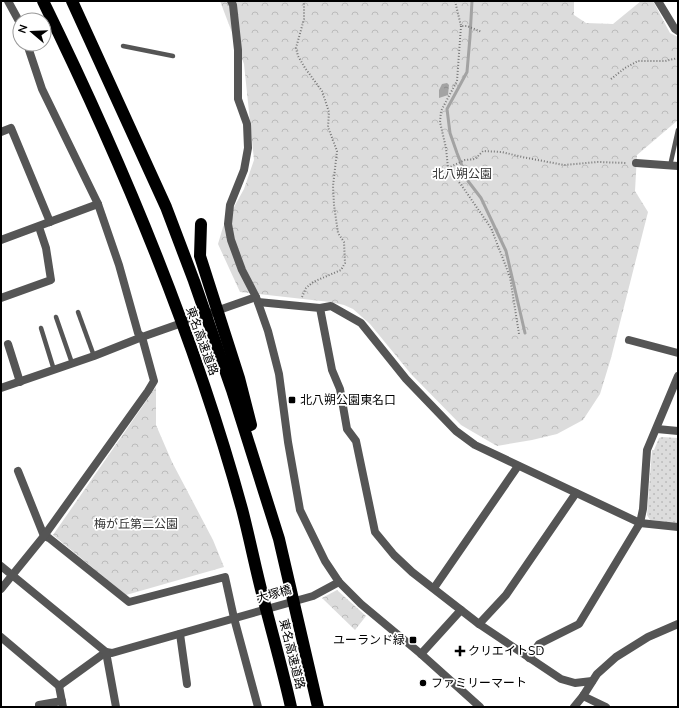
<svg xmlns="http://www.w3.org/2000/svg" width="679" height="708" viewBox="0 0 679 708" font-family="'Nunito Sans','Noto Sans JP',sans-serif">
  <defs>
    <pattern id="grass-dots" width="8" height="8" patternUnits="userSpaceOnUse"><rect width="8" height="8" fill="#dcdcdc"/><path d="M2 2h.1M6 6h.1" fill="none" stroke="#bbb" stroke-width="1.8" stroke-linecap="round"/></pattern>
    <pattern id="park-crowns" width="20" height="18" patternUnits="userSpaceOnUse"><rect width="20" height="18" fill="#dcdcdc"/><path d="M2 6a3 3 0 1 1 6 0M12 15a3 3 0 1 1 6 0" fill="none" stroke="#bbb"/></pattern>
    <pattern id="water-ripples" width="26" height="14" patternUnits="userSpaceOnUse"><rect width="26" height="14" fill="#a3a3a3"/><path d="M2 4q2-2 4 0t4 0M15 11q2-2 4 0t4 0" fill="none" stroke="#8b8b8b"/></pattern>
  </defs>
  <rect width="100%" height="100%" fill="#fff"/>
  <!-- grass -->
  <polygon fill="url(#grass-dots)" points="662,437 678,438 678,523 650,520 647,515 652,450 654,450 659,438"/>
  <!-- park -->
  <g fill="url(#park-crowns)">
    <polygon points="220,1 574,1 574,15 586,23 613,24 641,1 653,1 670,33 678,37 678,120 637,155 635,191 648,212 611,358 600,394 583,420 557,434 532,440 497,446 461,425 411,374 370,324 353,309 344,305 330,302 240,292 218,244 223,227 244,189 254,160 244,64"/>
    <polygon points="156,387 156,425 172,462 213,540 224,567 126,595 53,535"/>
    <polygon points="337,590 366,616 355,630 322,598"/>
  </g>
  <!-- water -->
  <polygon fill="url(#water-ripples)" points="447,83 449,85 448,95 439,98 439,90 442,84"/>
  <g fill="none" stroke-linecap="round" stroke-linejoin="round">
    <!-- stream -->
    <polyline stroke="#a3a3a3" stroke-width="3" points="472,1 470,37 467,72 447,109 450,133 457,153 468,181 481,198 506,251 525,333"/>
    <!-- path -->
    <g stroke="#777" stroke-width="2" stroke-dasharray="1 2" stroke-linecap="butt">
      <polyline points="455,1 461,26 467,26 482,32"/>
      <polyline points="461,26 457,81 441,111 440,122 446,148 448,168 462,186 491,228 510,277 519,334"/>
      <polyline points="611,79 625,68 638,61 665,61 678,58"/>
      <polyline points="448,168 465,160 475,159 483,151 502,152 522,157 564,165 598,162 627,163"/>
      <polyline points="302,297 306,288 313,282 341,270 345,263 344,242 338,233 334,205 333,186 337,151 328,127 329,112 322,91 305,68 298,56 296,48 304,19 304,1"/>
    </g>
    <!-- service -->
    <g stroke="#555" stroke-width="4.5">
      <polyline points="123,46 173,56"/>
      <polyline points="670,166 678,130"/>
      <polyline points="78,312 94,356"/>
      <polyline points="56,317 72,363"/>
      <polyline points="41,328 54,370"/>
    </g>
    <!-- minor -->
    <g stroke="#555" stroke-width="8">
      <polyline points="8,1 20,23"/>
      <polyline points="658,1 675,29 678,31"/>
      <polyline points="1,132 11,128 50,222"/>
      <polyline points="636,163 678,166"/>
      <polyline points="1,240 98,204"/>
      <polyline points="1,298 51,280 46,248 39,227"/>
      <polyline points="258,302 320,308 332,370 340,389 347,429 356,441 375,532 394,555 412,572 479,624 561,679 575,683 592,681"/>
      <polyline points="320,308 331,306 361,323 406,379 456,431 475,445 640,523 678,527"/>
      <polyline points="142,337 256,297 242,270 231,240 228,224 230,205 244,170 248,148 247,124 238,99 238,50 233,5 231,1"/>
      <polyline points="629,340 678,353"/>
      <polyline points="8,344 20,382"/>
      <polyline points="657,429 678,431"/>
      <polyline points="18,471 44,536 49,538 129,602 225,577 234,618 258,707"/>
      <polyline points="434,588 518,466"/>
      <polyline points="1,589 44,536 148,391 154,381 142,337 138,333 119,265 98,204 42,89 27,44"/>
      <polyline points="479,624 506,595 576,493"/>
      <polyline points="180,634 187,684"/>
      <polyline points="1,637 59,686 63,707"/>
      <polyline points="421,654 461,610"/>
      <polyline points="529,658 539,644 579,624 640,523 643,509 647,450 678,376"/>
      <polyline points="59,686 106,652 112,653 133,647 313,596 339,582"/>
      <polyline points="583,696 606,707"/>
      <polyline points="39,705 62,701"/>
    </g>
    <!-- tertiary -->
    <g stroke="#555" stroke-width="8">
      <polyline points="256,297 268,331 279,374 288,442 300,510 325,561 339,582 361,604 421,654 480,707"/>
      <polyline points="1,388 94,356 142,337"/>
      <polyline points="1,566 106,652 116,707"/>
      <polyline points="574,707 583,696 597,674 616,657 648,637 678,624"/>
    </g>
    <!-- motorway -->
    <g stroke="#000" stroke-width="12">
      <path d="M 43,1 C 123,164 194,334 242,509 C 250,540 256,571 264,601 C 273,636 283,671 291,707"/>
      <polyline points="72,1 166,207 194,281 232,390 279,539 318,707"/>
      <polyline points="201,224 200,256 239,378 251,425"/>
    </g>
  </g>
  <!-- markers -->
  <g fill="#000" stroke="#fff" stroke-width="1.5">
    <rect x="288" y="396" width="8" height="8" rx="2"/>
    <rect x="409" y="636" width="8" height="8" rx="2"/>
    <path d="M458 645h4v4h4v4h-4v4h-4v-4h-4v-4h4z"/>
    <circle cx="423" cy="683" r="4"/>
  </g>
  <g text-anchor="middle" dominant-baseline="central" stroke-width="3.5" stroke-linejoin="round" paint-order="stroke">
    <!-- park labels -->
    <g font-size="12" fill="#333" stroke="#fff">
      <text x="462" y="174">北八朔公園</text>
      <text x="136" y="524">梅が丘第二公園</text>
    </g>
    <!-- street labels -->
    <g font-size="12" fill="#000" stroke="#fff">
      <text transform="translate(202 341) rotate(70)">東名高速道路</text>
      <text transform="translate(274 594) rotate(-16)">大塚橋</text>
      <text transform="translate(292 654) rotate(76)">東名高速道路</text>
    </g>
    <!-- poi labels -->
    <g font-size="12" fill="#000" stroke="#fff" text-anchor="start">
      <text x="300" y="400">北八朔公園東名口</text>
      <text x="405" y="640" text-anchor="end">ユーランド緑</text>
      <text x="468" y="651">クリエイトSD</text>
      <text x="431" y="683">ファミリーマート</text>
    </g>
  </g>
  <!-- border -->
  <rect width="679" height="708" fill="none" stroke="#000000" stroke-width="4"/>
  <!-- north arrow -->
  <g transform="translate(32 32) rotate(289)"><circle r="19" fill="#ffffff" stroke="#999999"/>
  <path d="M0-3L7 15L0 10L-7 15Z" fill="#000000"/>
  <text y="-6" font-size="11" font-weight="bold" text-anchor="middle" fill="#000000">N</text>
  </g>
</svg>
